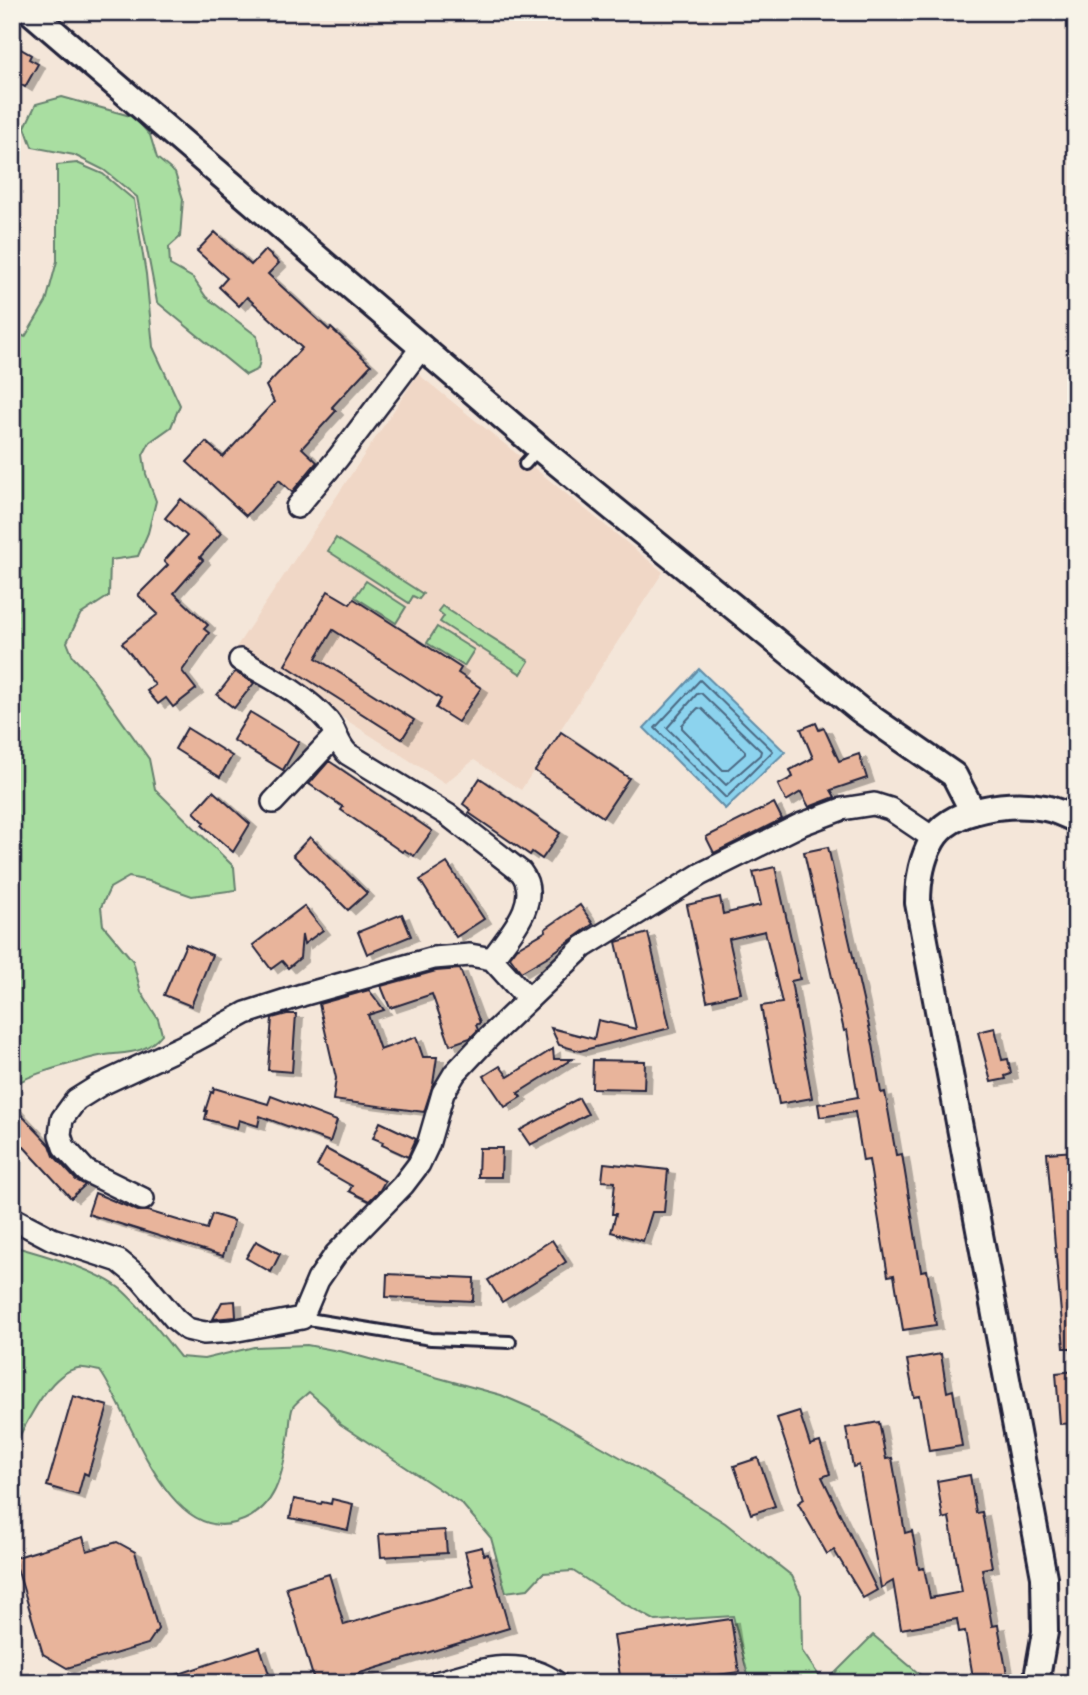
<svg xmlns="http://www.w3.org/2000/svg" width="1088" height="1695" viewBox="0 0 1088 1695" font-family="'Patrick Hand',sans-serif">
  <defs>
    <filter id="shadow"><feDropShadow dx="7" dy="4" stdDeviation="0" flood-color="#0004"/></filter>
  </defs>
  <rect width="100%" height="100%" fill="#f4e6d9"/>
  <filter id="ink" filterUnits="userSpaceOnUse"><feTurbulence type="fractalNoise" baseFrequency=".0143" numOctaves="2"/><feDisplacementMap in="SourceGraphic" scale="14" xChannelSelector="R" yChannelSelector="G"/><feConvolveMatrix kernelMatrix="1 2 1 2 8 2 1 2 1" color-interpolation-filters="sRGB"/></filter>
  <g filter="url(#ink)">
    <!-- built -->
    <polygon fill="#f0d7c6" points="418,374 663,572 521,790 474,760 445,783 235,649"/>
    <!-- green -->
    <g fill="#a9dea1" stroke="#66806e" stroke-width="2">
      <polygon points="62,97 134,117 150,135 157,158 175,173 183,199 180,237 169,247 170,265 193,278 206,297 257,336 260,360 258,369 246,375 157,302 137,197 104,170 74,155 32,147 25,127 36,104"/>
      <path d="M 77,163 L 103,174 L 134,200 L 146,274 L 153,347 L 180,405 L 171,427 L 150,442 L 143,455 L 146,474 L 156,501 L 148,533 L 138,556 L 110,560 L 109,596 L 80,615 L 67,642 L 73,657 L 87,672 L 149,759 L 155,789 L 234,867 L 236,890 L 192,896 L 149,881 L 129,877 L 110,888 L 101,907 L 103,925 L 133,961 L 141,992 L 158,1019 L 162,1034 C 142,1059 119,1050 91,1058 C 66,1065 35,1072 12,1086 L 12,330 L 25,337 L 46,302 L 57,261 L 57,165 Z"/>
      <polygon points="336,538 423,594 419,599 413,596 409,603 328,551"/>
      <polygon points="366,581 406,607 396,623 355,597"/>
      <polygon points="442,606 529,661 521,674 440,622 444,616 438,611"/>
      <polygon points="437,627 474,650 464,666 427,643"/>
      <path d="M 12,1246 C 42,1254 100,1271 123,1291 C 145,1311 162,1335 180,1357 L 204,1359 L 254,1347 L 307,1345 L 344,1352 L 501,1395 L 538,1411 L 627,1461 L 725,1523 L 792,1576 L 801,1595 L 802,1651 L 824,1683 L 750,1683 L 733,1616 L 656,1621 L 621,1602 L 573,1571 L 543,1573 L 528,1589 L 506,1592 L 491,1538 L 462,1504 L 340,1424 L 326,1407 L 309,1392 C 305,1396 296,1402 293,1407 C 290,1413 290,1426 289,1433 C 286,1452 283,1473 275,1490 C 267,1507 253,1518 235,1523 C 166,1542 131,1414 100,1371 C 93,1370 84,1367 78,1368 C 48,1373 26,1425 12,1450 Z"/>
      <polygon points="873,1635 930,1683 825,1683"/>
    </g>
    <!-- water -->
    <polygon fill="#8cd3ee" stroke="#628ca6" stroke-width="2" points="699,669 785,752 725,809 644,728"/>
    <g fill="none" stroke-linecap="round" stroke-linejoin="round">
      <!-- shore -->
      <g stroke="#4c6983" stroke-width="2">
        <polygon points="700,680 773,751 726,798 655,728"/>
        <polygon points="701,693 761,751 760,755 726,785 667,728 697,694"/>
        <polygon points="698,708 702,709 745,751 745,754 727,770 723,770 682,728 682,725"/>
      </g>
    </g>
    <!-- building -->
    <g fill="#e8b49b" stroke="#22223b" stroke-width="2" filter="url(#shadow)">
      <polygon points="12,44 31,55 29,59 38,64 25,87 15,81 12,85"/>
      <polygon points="215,232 251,265 265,250 279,263 268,274 329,330 331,328 371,365 332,407 336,411 302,448 317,462 292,492 279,480 246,516 187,462 206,442 223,457 274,402 266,386 302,348 247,297 239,306 219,287 227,278 197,251"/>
      <polygon points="181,499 221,533 200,557 203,560 174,593 208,625 204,629 209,633 182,671 196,689 173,707 166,698 158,704 147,691 155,685 122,643 158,614 138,595 168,565 164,561 187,536 165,518"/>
      <polygon points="328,591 350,604 354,599 461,668 458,673 481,688 458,722 436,708 441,699 333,630 316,658 414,720 402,739 285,665"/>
      <polygon points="235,672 254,683 234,708 217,695"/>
      <polygon points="250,712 299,742 283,770 233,740"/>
      <polygon points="816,723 819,730 824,728 839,761 859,754 867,778 831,790 835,797 809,807 801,792 786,801 778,785 793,777 790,770 813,758 801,729"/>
      <polygon points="187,728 232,756 220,777 175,749"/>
      <polygon points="561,732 629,778 603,817 535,771"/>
      <polygon points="329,761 432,831 414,856 404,850 402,852 341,810 343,807 309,784"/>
      <polygon points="480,778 560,833 542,859 532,852 530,855 469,813 471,810 463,804"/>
      <polygon points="213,791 250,824 233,852 202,825 204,822 194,812"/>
      <polygon points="774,803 782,819 714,853 706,837"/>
      <polygon points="310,837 367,893 348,910 293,855"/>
      <polygon points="828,847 873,1044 881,1093 885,1092 896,1155 902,1154 921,1271 927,1270 936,1325 903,1330 894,1275 888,1276 869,1160 863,1161 855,1112 820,1117 818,1104 858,1097 847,1030 844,1031 804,852"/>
      <polygon points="447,863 484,919 456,937 420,880"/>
      <polygon points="775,867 800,979 791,981 812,1098 779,1104 761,1006 782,1003 765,931 729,939 741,993 707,1001 687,905 720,897 723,914 761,905 753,872"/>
      <polygon points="580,905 593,924 550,955 521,972 510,957 517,948 546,931 545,929"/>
      <polygon points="304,906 323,930 304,944 302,935 300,958 288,968 282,961 271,969 253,945"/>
      <polygon points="402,914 411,936 367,954 358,932"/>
      <polygon points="648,933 670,1028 580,1051 559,1045 551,1028 594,1039 598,1020 636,1029 616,942"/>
      <polygon points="186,944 212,955 191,1006 164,995"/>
      <polygon points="460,969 480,1023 476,1025 478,1030 470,1038 450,1045 432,994 390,1008 381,986 436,971"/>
      <polygon points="369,990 384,1010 368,1015 380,1050 416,1037 423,1057 437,1057 433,1084 424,1112 333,1100 336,1078 319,1004"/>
      <polygon points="287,1014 296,1014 292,1072 268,1070 272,1018"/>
      <polygon points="995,1028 1002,1060 1008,1059 1011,1074 1005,1076 1006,1079 991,1082 978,1032"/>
      <polygon points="553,1049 554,1059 572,1059 518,1093 521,1097 505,1107 484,1076 500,1066 508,1077"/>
      <polygon points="593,1060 645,1061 644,1089 592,1088"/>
      <polygon points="214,1088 268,1104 271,1096 337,1121 330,1142 260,1116 258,1126 239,1120 237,1128 205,1119 207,1111 205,1111 211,1092 213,1093"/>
      <polygon points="579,1098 588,1114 530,1145 520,1130"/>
      <polygon points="12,1105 50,1145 54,1156 76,1180 85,1185 71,1198 12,1134"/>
      <polygon points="380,1122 416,1139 408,1157 382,1145 383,1142 373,1138"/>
      <polygon points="479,1148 502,1148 501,1177 478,1177"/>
      <polygon points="326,1149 385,1181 380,1190 369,1201 349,1191 352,1186 317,1166"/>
      <polygon points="1076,1151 1076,1348 1064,1348 1047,1153"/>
      <polygon points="604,1163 668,1170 664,1212 652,1212 643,1241 611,1232 616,1214 612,1214 615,1182 602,1181"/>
      <polygon points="95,1193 138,1211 148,1211 207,1229 212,1214 234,1221 223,1256 88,1214"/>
      <polygon points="552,1240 566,1262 502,1302 488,1280"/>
      <polygon points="256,1241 280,1254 271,1272 246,1258"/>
      <polygon points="387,1274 474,1278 473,1301 386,1297"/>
      <polygon points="235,1301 236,1317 213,1319 222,1302"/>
      <polygon points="941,1354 947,1392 953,1390 962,1446 929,1451 920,1396 914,1397 907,1360"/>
      <polygon points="1076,1371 1076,1423 1060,1424 1056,1373"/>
      <polygon points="73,1396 108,1406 88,1475 84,1473 78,1495 47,1486"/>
      <polygon points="799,1411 810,1445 820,1442 830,1474 822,1477 877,1590 863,1598 834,1550 827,1554 798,1503 804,1499 777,1418"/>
      <polygon points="879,1422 886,1459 892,1458 905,1533 912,1531 919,1569 924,1568 930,1598 962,1592 949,1517 943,1519 937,1481 970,1475 976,1513 982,1512 992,1567 982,1569 992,1626 998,1625 1008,1680 974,1683 965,1631 959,1632 957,1619 901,1629 893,1581 881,1588 859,1465 853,1467 846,1428"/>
      <polygon points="758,1458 775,1506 751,1514 734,1466"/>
      <polygon points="294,1499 321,1504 322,1502 331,1504 332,1499 353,1504 348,1530 290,1518"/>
      <polygon points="445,1530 447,1553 381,1557 379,1534"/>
      <polygon points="83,1537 87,1551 117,1542 135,1552 158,1629 148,1644 67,1668 43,1654 14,1558"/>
      <polygon points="482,1547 484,1555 488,1554 509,1628 327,1683 315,1683 286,1587 329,1574 344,1625 474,1586 465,1551"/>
      <polygon points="731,1619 739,1672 661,1683 621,1683 614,1636"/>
      <polygon points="260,1647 272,1683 161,1683 161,1680"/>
    </g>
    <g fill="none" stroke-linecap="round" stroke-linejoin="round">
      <!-- service casing -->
      <g stroke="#22223b" stroke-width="16">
        <g id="service">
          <polyline points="525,464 539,448"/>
          <polyline points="302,1318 431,1339 510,1342"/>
        </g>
      </g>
      <!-- minor casing -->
      <g stroke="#22223b" stroke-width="26">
        <g id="minor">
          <polyline points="297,507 338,458 422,347"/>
          <path d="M 240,660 C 271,678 304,694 328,721 C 337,732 337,744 348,754 L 448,815 L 521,872 C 543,901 508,936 492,959"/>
          <polyline points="273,802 335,736"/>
          <polyline points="143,1199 86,1171 64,1147 60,1135 62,1119 76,1100 100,1085 194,1041 246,1013 302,995 434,958 470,955 492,959 528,999"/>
          <polyline points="12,1218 52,1239 119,1261 141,1279 175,1319 187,1329 204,1333 232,1331 302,1318 318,1280 336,1254 403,1185 419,1164 428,1145 443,1093 455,1073 488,1038 583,947 701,874 802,824 842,809 874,804 890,809 933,838"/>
          <path d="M 436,1683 C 477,1671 518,1655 557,1683"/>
        </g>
      </g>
      <!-- tertiary casing -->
      <g stroke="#22223b" stroke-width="30">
        <g id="tertiary">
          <polyline points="31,12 539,448 860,710 954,775 973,812"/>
          <path d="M 1036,1683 L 1045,1632 L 1044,1577 L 918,903 C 918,882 921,860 932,841 C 950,807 1012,802 1045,808 C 1056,810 1066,815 1076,820"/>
        </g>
      </g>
      <!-- service -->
      <use href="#service" stroke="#f7f3e8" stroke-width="10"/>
      <!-- minor -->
      <use href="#minor" stroke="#f7f3e8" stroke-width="21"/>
      <!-- tertiary -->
      <use href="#tertiary" stroke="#f7f3e8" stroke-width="24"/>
    </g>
  </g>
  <!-- margin -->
  <rect width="1088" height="1695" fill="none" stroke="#f7f3e8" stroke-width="42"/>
  <rect x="21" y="21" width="1046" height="1653" fill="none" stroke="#22223b" stroke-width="2.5" filter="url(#ink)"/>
</svg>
